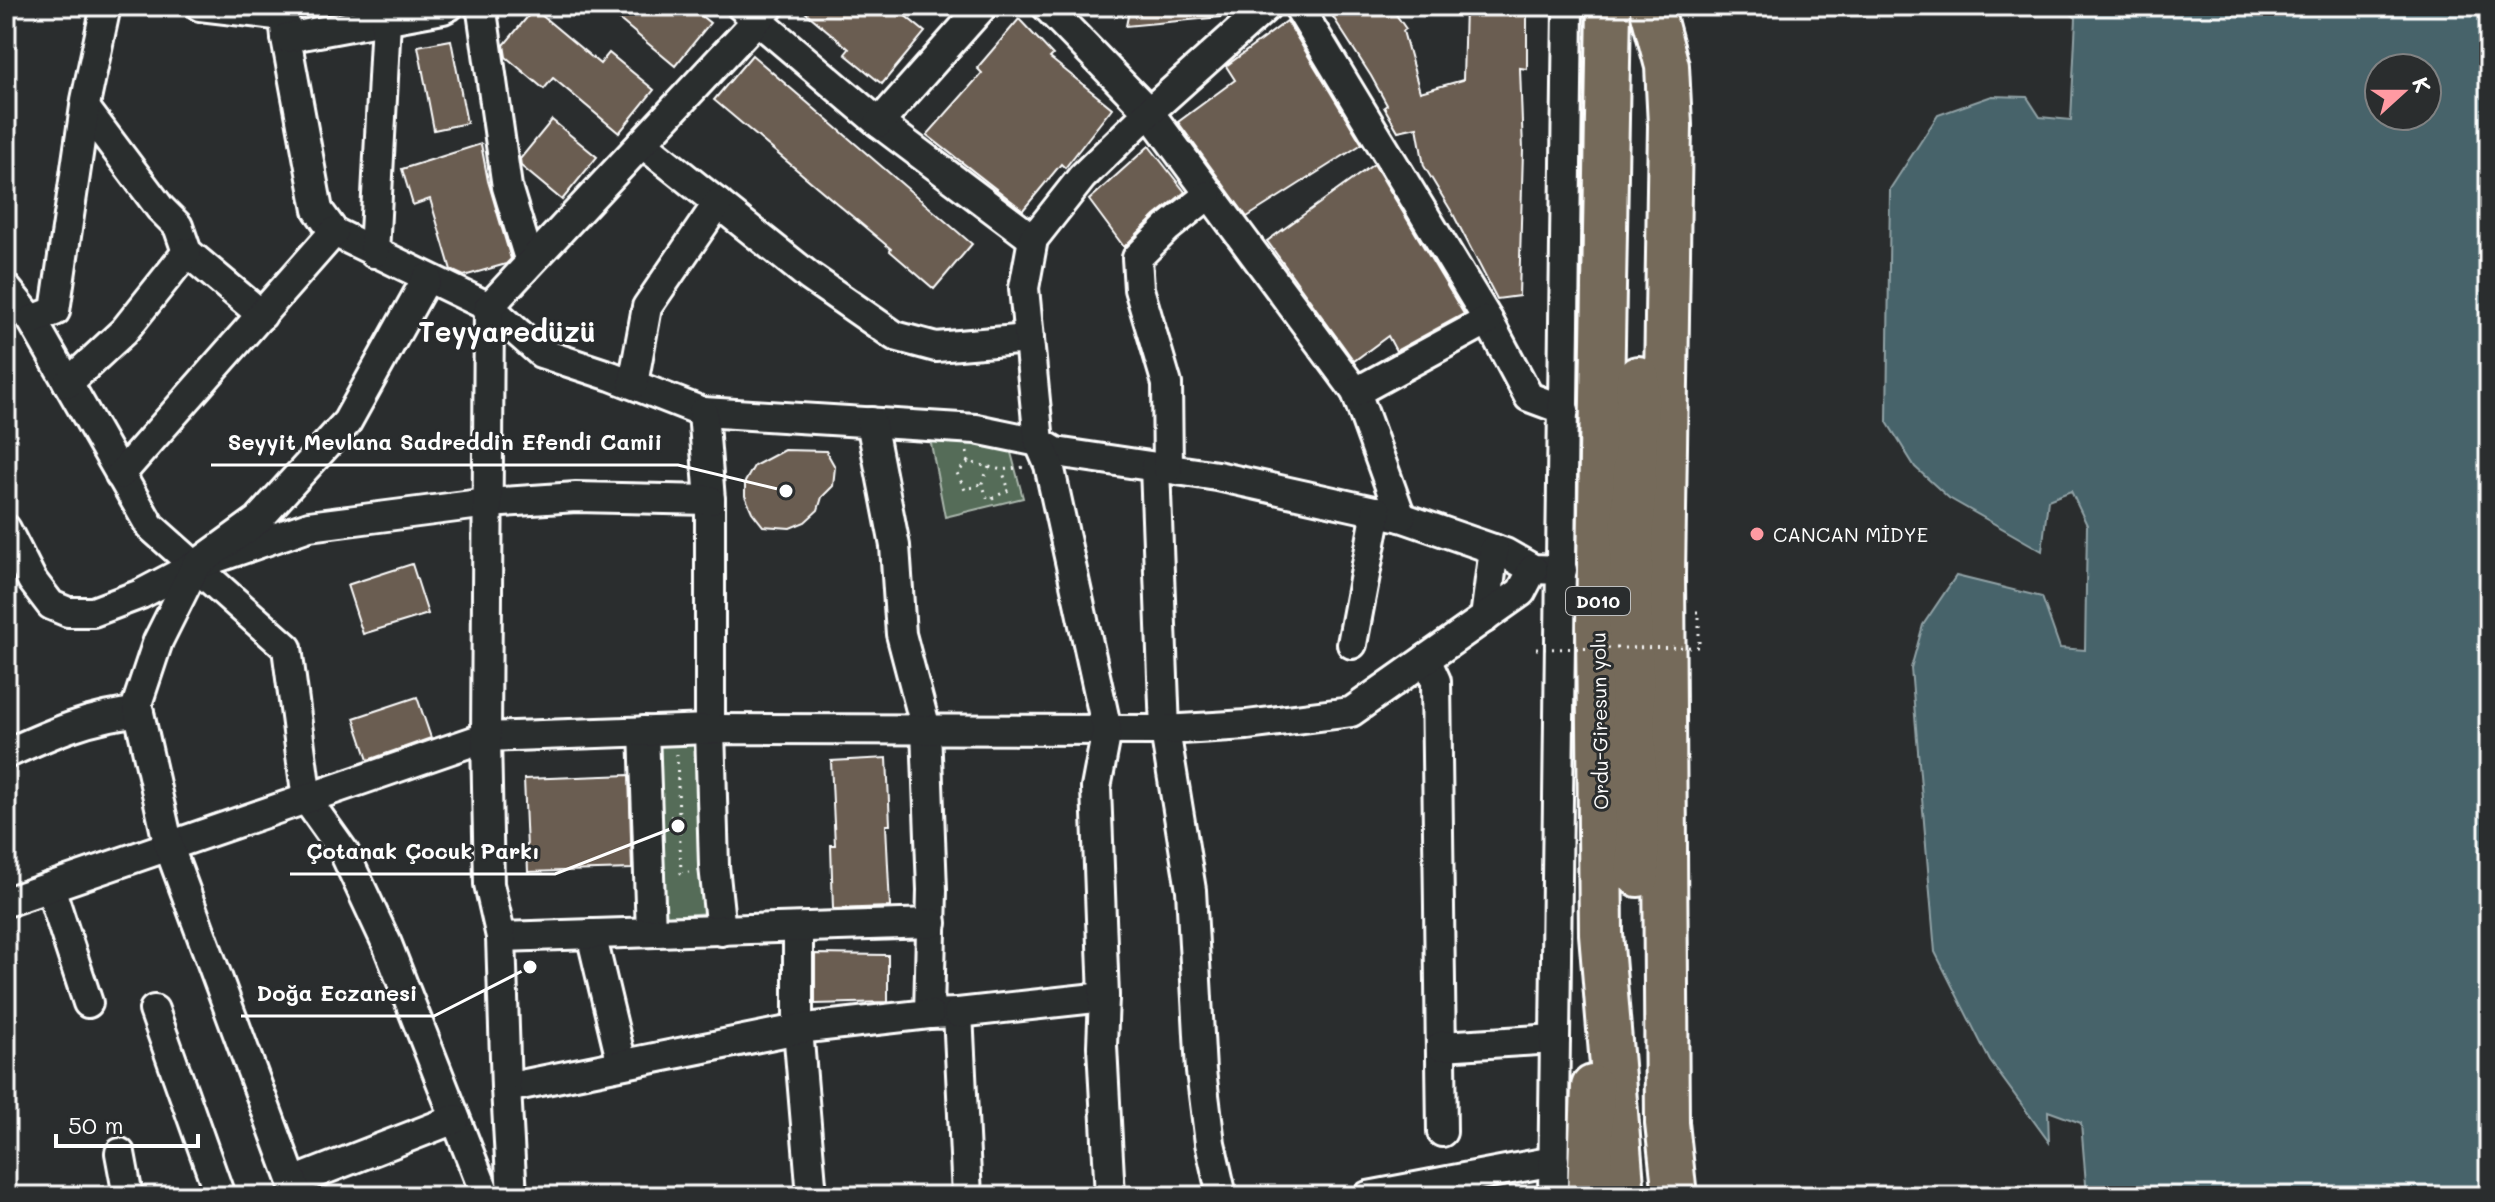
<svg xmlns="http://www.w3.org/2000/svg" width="2495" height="1202" viewBox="0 0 2495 1202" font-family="Mali,sans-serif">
  <rect width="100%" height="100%" fill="#2a2d2e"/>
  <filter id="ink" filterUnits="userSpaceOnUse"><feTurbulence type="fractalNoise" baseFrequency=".0125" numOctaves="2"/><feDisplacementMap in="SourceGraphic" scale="16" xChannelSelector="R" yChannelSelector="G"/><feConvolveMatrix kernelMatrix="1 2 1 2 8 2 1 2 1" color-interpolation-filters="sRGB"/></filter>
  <g filter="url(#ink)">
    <!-- green -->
    <g fill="#546c58" stroke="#aab6ac" stroke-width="2">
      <polygon points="929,433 1009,445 1023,498 945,517"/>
      <polygon points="650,739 699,740 708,913 656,917"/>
    </g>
    <!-- water -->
    <path fill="#47646b" stroke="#91a2a6" stroke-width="2" fill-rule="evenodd" d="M 2062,6 L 2489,6 L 2489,1196 L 2087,1196 L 2081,1123 L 2048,1111 L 2049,1142 L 1990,1061 L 1935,952 L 1911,668 L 1923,625 L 1956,576 L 2042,597 L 2060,648 L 2085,650 L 2087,525 L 2071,491 L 2048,500 L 2042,551 L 1949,498 L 1915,467 L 1887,422 L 1890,189 L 1938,115 L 1992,96 L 2027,97 L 2040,117 L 2071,120 L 2076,18 ZM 2379,68 L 2427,68 L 2427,116 L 2379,116 Z"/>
    <!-- building -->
    <g fill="#6b5d51" stroke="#fff" stroke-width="2">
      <polygon points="603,6 689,6 710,23 675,66"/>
      <polygon points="798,6 893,6 925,32 882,84 845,54 849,49"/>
      <polygon points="1130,6 1221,6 1221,17 1126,26"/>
      <polygon points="1326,6 1390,6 1406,29 1403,31 1420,92 1463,80 1465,6 1527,6 1527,69 1520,68 1523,150 1519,296 1497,299 1453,214 1424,166 1417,127 1398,131 1384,107 1387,105 1371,76"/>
      <polygon points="534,9 600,64 609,53 654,90 619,133 553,78 544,89 506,57 504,45"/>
      <polygon points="1019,19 1053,55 1050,58 1112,108 1065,168 1061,164 1023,210 927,135 982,73 977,68"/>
      <polygon points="1287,21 1362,144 1247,217 1178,122 1235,80 1226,66"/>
      <polygon points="451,40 467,123 434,130 418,46"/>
      <polygon points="752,55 972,244 934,289 890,251 891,249 714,100"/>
      <polygon points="552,120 597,157 562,200 521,166 520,159"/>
      <polygon points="481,144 488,181 511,259 506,264 464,276 451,270 430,199 413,205 402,169"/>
      <polygon points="1149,146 1185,192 1155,216 1124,247 1089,200"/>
      <polygon points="1374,164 1464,314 1396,351 1388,336 1354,361 1267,241"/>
      <polygon points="784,450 826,451 835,467 833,486 822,497 818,510 805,522 790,528 763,526 752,512 745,496 745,482 754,466"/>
      <polygon points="412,564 428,614 363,634 347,585"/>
      <polygon points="417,697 431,738 368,760 354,718"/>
      <polygon points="887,758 890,825 886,825 890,907 833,909 831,845 835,845 831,761"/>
      <polygon points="629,775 632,869 528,872 524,779"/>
      <polygon points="815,954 888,955 888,1002 815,1004"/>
    </g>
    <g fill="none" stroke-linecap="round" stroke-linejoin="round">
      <!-- minor casing -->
      <g stroke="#fff" stroke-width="34">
        <g id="minor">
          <polyline points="200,6 284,16"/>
          <polyline points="283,6 286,38 318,210 334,232 489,307 541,353 611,376 703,412 976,429 1039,442 1056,452 1217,476 1401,517 1505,553 1533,569 1562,570"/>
          <polyline points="478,6 482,11 507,187 530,262"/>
          <polyline points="741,6 879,123 1033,239"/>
          <polyline points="1046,6 1149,112 1356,392 1401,517"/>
          <polyline points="1298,6 1488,320 1529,397 1564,410"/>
          <polyline points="286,38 443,9 449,6"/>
          <polyline points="85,108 160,208 178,226 187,252 262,315"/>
          <polyline points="879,123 983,6"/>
          <polyline points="642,143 810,277 895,336 936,347 1029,339"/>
          <polyline points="374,253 386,20"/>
          <polyline points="6,288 32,320 150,526 287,648 307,800 344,852 387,944 486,1196"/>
          <polyline points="32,320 55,311 86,100 106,6"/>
          <polyline points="68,383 124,331 187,252"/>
          <polyline points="633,384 647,307 718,203"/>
          <polyline points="1356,392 1488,320"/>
          <polyline points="703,412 710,500 710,729 714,866 721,931"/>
          <polyline points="871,422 895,546 901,634 926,729 932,890 929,1014 958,1013 967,1196"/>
          <polyline points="1155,467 1165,730 1191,890 1201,1071 1210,1143 1222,1196"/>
          <polyline points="1168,469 1167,384 1139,289 1137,258 1167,228 1208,195"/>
          <polyline points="120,475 334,232"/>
          <polyline points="6,529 32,580 51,605 68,612 93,612 141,594 196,565 309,526 488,503 576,497 710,500"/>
          <polyline points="1485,618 1494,549"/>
          <polyline points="1352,644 1377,511"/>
          <polyline points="1426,659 1436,681 1442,1132"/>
          <polyline points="644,731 651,932"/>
          <path d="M 6,754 C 48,735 92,715 139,712"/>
          <polyline points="50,887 88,1003"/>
          <polyline points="6,902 486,737 710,729 1165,730 1247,725 1351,712 1521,592 1533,569"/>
          <polyline points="798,928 798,1029 812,1196"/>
          <polyline points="591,934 622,1064"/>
          <polyline points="501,937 932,923"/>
          <polyline points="154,1010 220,1196"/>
          <polyline points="958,1013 1104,997"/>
          <polyline points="1441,1046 1555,1039"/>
          <polyline points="506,1088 798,1029 929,1014"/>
          <polyline points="120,1153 128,1196"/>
          <polyline points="293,1182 455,1119"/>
          <polyline points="298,1196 169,847 137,704 158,641 196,565 258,520 347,422 427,278"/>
          <polyline points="512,1196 506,1088 501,937 489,884 486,737 489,307 770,6"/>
          <polyline points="1110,1196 1102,1046 1104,997 1096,788 1107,730 1049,465 1039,442 1024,288 1033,239 1082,177 1149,112 1267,6"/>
          <polyline points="1368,1196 1554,1161"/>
          <polyline points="1553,1196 1568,6"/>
        </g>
      </g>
      <!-- highway casing -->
      <g stroke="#fff" stroke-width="48">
        <g id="highway">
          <polyline points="1609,6 1598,624 1601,934 1623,1196"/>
          <polyline points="1651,6 1667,66 1670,125 1663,575 1667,1123 1675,1196"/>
          <polyline points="1638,378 1630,605 1638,875"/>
          <polyline points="1589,1196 1593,1087"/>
        </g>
      </g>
      <!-- path -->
      <g stroke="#fff" stroke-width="3" stroke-dasharray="2 6" stroke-linecap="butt">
        <polyline points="967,452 968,462 1002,470 1025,467"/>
        <polyline points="968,462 957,473 965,490 982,483"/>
        <polyline points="989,467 982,483 988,500 1009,490 1002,470"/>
        <polyline points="1696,612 1699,612 1699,647"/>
        <polyline points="677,754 679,817 688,817"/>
        <polyline points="670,817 679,817 681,873 689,872"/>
      </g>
      <!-- minor -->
      <use href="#minor" stroke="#2a2d2e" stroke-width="28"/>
      <!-- highway -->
      <use href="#highway" stroke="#746a5a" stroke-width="42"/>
      <!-- path-bridge -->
      <polyline stroke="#fff" stroke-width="3" stroke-dasharray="2 6" stroke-linecap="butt" points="1536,649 1699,647"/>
    </g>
  </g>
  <!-- markers -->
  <circle fill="#ff9aa2" stroke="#2a2d2e" stroke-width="3" cx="1757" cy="534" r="8"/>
  <g text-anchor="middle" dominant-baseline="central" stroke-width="6" stroke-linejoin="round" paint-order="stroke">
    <!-- shield labels -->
    <rect fill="#2a2d2e" stroke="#bfc0c0" stroke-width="2" x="1566" y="587" width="64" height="28" rx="6"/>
    <g font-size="18" font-weight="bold" fill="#fff">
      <text x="1598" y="601">D010</text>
    </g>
    <!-- poi labels -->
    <g font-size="20" fill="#fff" stroke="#2a2d2e" text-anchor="start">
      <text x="1773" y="534">CANCAN MİDYE</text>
    </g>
    <!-- street labels -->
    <g font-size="20" fill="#fff" stroke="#2a2d2e">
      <text transform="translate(1599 721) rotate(-91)">Ordu-Giresun yolu</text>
    </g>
    <!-- district labels -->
    <g font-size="28" font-weight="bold" fill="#fff" stroke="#2a2d2e">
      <text x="507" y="331">Teyyaredüzü</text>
    </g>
  </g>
  <!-- callouts -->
  <path fill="none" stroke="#fff" stroke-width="3" d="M786 491L678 465H211M678 826L555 874H290M530 967L434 1016H241"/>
  <g fill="#fff" stroke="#2a2d2e" stroke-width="3">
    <circle cx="786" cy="491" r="8"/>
    <circle cx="678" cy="826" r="8"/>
    <circle cx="530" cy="967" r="8"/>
  </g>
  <g font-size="22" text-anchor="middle" font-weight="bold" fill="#fff" stroke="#2a2d2e" stroke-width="6" stroke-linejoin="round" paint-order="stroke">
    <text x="445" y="450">Seyyit Mevlana Sadreddin Efendi Camii</text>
    <text x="423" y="859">Çotanak Çocuk Parkı</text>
    <text x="337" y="1001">Doğa Eczanesi</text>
  </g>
  <!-- margin -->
  <rect width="2495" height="1202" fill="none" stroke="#2a2d2e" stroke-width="32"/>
  <rect x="16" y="16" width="2463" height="1170" fill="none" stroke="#fff" stroke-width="3" filter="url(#ink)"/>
  <!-- north arrow -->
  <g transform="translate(2403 92) rotate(69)"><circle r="38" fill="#2a2d2e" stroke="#7f8182" stroke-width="2"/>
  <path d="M0-6L14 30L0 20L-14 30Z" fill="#ff9aa2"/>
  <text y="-12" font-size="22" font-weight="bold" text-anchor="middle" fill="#ffffff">K</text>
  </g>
  <!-- scale -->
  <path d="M56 1134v12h142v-12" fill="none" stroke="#ffffff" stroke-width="4"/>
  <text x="68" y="1134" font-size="24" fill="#ffffff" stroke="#2a2d2e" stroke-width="6" paint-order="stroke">50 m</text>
</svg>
